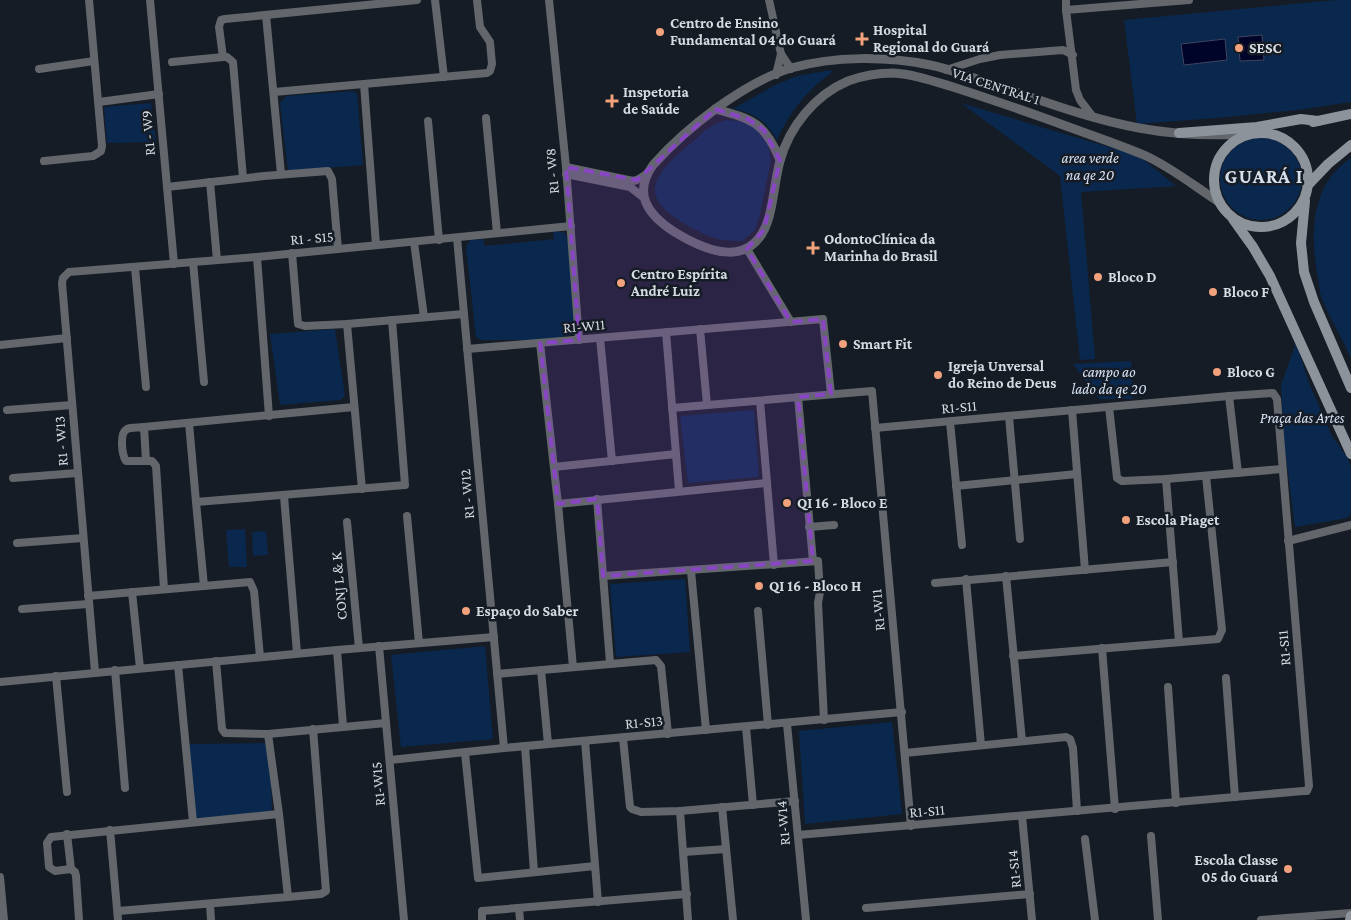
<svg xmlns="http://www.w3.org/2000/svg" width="1351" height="920" viewBox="0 0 1351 920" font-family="'Crimson Pro',serif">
  <rect width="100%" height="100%" fill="#151c25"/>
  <!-- green -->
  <g fill="#0a284d">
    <polygon points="1336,0 1351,0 1351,102 1298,110 1217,118 1137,124 1124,20"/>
    <path d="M 831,70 L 832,72 C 805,93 791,110 777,140 C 766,121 755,113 733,109 L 775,85 L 797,76 Z"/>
    <polygon points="353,91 357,93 363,165 288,171 280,103 286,96"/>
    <polygon points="151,103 156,142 107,143 104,107"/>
    <polygon points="961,103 1139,156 1176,186 1081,192 1095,359 1080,360 1060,176"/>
    <path d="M 729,120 L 743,122 L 757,128 L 768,146 L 771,160 L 760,215 L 755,230 L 742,241 C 730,241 719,240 708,236 C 691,228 651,209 655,187 C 659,168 678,155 691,143 C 703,133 713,121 729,120 Z"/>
    <circle cx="1261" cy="179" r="41"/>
    <path d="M 1351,158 L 1351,359 C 1343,338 1330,320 1322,299 C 1319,291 1319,281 1317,273 C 1310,231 1312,183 1351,158 Z"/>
    <polygon points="553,231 562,232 566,234 568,243 576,334 546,340 481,340 476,337 466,247 470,240 483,239 485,246 554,239"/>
    <polygon points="335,329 345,396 340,400 280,405 270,334"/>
    <polygon points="1296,343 1309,383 1332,436 1347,457 1351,467 1351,514 1347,518 1295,527 1284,442 1281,385"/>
    <polygon points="1131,361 1133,399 1099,399 1073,364"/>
    <polygon points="754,410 759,477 688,483 680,416"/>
    <polygon points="245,529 247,567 229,567 226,530"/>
    <polygon points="266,531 268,555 253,556 252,532"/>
    <polygon points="685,579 690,652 616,657 610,584"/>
    <polygon points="485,646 493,739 401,747 391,655"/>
    <polygon points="892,722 902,814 805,824 799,731"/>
    <polygon points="270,743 272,817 192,821 189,744"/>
  </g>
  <!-- water -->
  <g fill="#000429" stroke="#404460">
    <polygon points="1262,35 1264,60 1240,61 1238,37"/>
    <polygon points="1225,39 1227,60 1184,65 1181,44"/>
  </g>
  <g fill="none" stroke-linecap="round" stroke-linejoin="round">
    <!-- minor -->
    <g stroke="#63676c" stroke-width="8">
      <polyline points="150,0 174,264"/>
      <polyline points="435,0 444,77"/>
      <polyline points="549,0 566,167 579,340"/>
      <polyline points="769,0 781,54 791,69"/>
      <polyline points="1066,0 1066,10"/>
      <polyline points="266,15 281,174"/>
      <polyline points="223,57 219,27 221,20 225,19 417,0"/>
      <polyline points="172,62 223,57 227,57 233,62 243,178"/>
      <polyline points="39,69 94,61"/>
      <polyline points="946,70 980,59 1000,55 1063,50 1073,55"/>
      <polyline points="776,75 781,54"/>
      <polyline points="364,84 376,245"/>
      <polyline points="274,92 487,73 490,71 492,64 490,42 480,27 477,0"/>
      <polyline points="99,102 159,94"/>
      <polyline points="1093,117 1080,100 1076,90 1066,10 1189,0"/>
      <polyline points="486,118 497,233"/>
      <polyline points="428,121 439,240"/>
      <polyline points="44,161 93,156 101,151 102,146 89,0"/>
      <polyline points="566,167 633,181 637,180 648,173"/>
      <polyline points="566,174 630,187 643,197"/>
      <polyline points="210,182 217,260"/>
      <polyline points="167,187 264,176 328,171 332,179 338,249"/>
      <polyline points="457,238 504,748"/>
      <polyline points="414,242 424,317"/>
      <polyline points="747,249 791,322"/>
      <polyline points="292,253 298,324 305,326 347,324"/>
      <polyline points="257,257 269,416"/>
      <polyline points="193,262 204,382"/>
      <polyline points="135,268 146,387"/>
      <polyline points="700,329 707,405"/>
      <polyline points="666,332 679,491"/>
      <polyline points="600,338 612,461"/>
      <polyline points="540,343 558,504 573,667"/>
      <polyline points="0,345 67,338"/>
      <polyline points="467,349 823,319 831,394"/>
      <polyline points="1229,396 1238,473"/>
      <polyline points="798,397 813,561"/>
      <polyline points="760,401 774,565"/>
      <polyline points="1109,407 1117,478 1122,481 1166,479 1282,469"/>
      <polyline points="672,408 872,391 911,826"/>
      <polyline points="7,410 72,405"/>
      <polyline points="1072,410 1085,570"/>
      <polyline points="1009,417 1020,539"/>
      <polyline points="950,422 962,545"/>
      <polyline points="189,423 196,502"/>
      <path d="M 144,427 L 146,461 L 126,461 C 122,455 119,433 127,429 C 132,427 139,428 144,427 L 354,407"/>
      <polyline points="146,461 152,461 156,466 164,589"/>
      <polyline points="554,467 676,454"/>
      <polyline points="13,478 77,473"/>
      <polyline points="1166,479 1179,642"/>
      <polyline points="956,486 1077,474"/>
      <polyline points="362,489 347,324 464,314"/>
      <polyline points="284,496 297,653"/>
      <polyline points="597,499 610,663"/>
      <polyline points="558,504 767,483"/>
      <polyline points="407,516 419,643"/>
      <polyline points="347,522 359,648"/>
      <polyline points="809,527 834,525"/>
      <polyline points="1288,541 1351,525"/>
      <polyline points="17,543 83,538"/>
      <polyline points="691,571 706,730"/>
      <polyline points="603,576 818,561 820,592 818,603 824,720"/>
      <polyline points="1006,576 1022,741"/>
      <polyline points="966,579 981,745"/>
      <polyline points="935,583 1173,562"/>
      <polyline points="204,586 196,502 405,485 392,320"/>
      <polyline points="132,592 140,668"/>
      <polyline points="88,596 250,582 254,591 260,657"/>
      <polyline points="22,609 88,604"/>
      <polyline points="758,611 768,725"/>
      <polyline points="379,646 404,920"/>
      <polyline points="1102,648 1115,809"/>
      <polyline points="337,650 343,726"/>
      <polyline points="1013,656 1218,639 1222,630 1206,476"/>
      <polyline points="216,661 222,729 225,733 268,734 386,723"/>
      <polyline points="178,665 193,822"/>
      <polyline points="115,670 125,788"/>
      <polyline points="541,670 548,744"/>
      <polyline points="95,672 62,283 63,278 69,272 257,257 571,226"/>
      <polyline points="497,674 656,660 661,666 668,734"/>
      <polyline points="56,676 67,792"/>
      <polyline points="1226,678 1235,797"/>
      <polyline points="0,682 337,650 494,637"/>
      <polyline points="1168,687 1176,803"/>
      <polyline points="787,724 806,920"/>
      <polyline points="746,727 753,805"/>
      <polyline points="623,738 630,807 632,809 641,812 680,811 795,801"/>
      <polyline points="585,741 598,902"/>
      <polyline points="525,746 534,872"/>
      <polyline points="465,753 478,878 595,866"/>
      <polyline points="905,753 1066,737 1070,739 1073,748 1077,811"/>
      <polyline points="390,760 504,748 902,712"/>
      <polyline points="722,807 733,920"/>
      <polyline points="680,811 688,920"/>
      <polyline points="1022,816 1032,920"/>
      <polyline points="110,830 118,920"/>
      <polyline points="67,834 71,869 75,872 76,876 79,920"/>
      <polyline points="798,835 1303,791 1307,791 1309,786 1277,399 1273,393 1229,396 875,428"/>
      <polyline points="1151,836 1158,920"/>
      <polyline points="1085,839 1095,920"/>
      <polyline points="684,852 726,849"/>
      <polyline points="71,869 55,871 49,867 47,843 51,837 279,814"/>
      <polyline points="0,877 4,920"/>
      <polyline points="288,897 321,894 326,891 313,729"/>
      <polyline points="210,904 211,920"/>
      <polyline points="519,908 520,920"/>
      <polyline points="866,908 1030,894"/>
      <polyline points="118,911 288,897 279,814 268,734"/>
      <polyline points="482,920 482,911 687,894"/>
      <polyline points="1261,920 1351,913"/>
    </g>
    <!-- tertiary -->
    <g stroke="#63676c" stroke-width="9">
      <path d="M 715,109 C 753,119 765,123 780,160"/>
      <path d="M 1219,202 C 1194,186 1171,167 1144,155 C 1113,142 1079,131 1047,119 C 1016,108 984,97 953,87 C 933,81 913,74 893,73 C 878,73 862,76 848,81 C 815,95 789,127 780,161 C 775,179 774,199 769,217 C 754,270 708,253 673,231 C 647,214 633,193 653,165 C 686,128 743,83 791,68 C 835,56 885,56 930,65 C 946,68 961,74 977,79 C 1030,96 1084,118 1139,128 C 1176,135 1211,136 1248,134"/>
    </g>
    <!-- secondary -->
    <g stroke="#8d939b" stroke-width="10">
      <polyline points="1313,122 1351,114"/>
      <circle cx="1261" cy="180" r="47"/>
      <polyline points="1179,133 1257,127 1301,119 1318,121"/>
      <polyline points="1308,185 1328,164 1351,145"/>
      <polyline points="1305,201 1301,243 1304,272 1314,302 1351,388"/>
      <polyline points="1233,219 1253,247 1270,276 1351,454"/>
      <polyline points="1350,920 1351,916"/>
    </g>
  </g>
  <!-- marked area -->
  <path fill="#8946c4" fill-opacity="0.2" stroke="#8946c4" stroke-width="4" stroke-dasharray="10 6" stroke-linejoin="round" d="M 715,109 L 748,119 L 764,130 L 780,160 L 764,230 L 747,249 L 791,322 L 823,319 L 831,394 L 798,397 L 813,561 L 603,576 L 597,499 L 558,504 L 540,343 L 579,340 L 566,167 L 637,180 Z"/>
  <!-- markers -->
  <g fill="#f1a17b" stroke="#151c25" stroke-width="2">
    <circle cx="660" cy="32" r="5"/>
    <path d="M859.5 31.5h5v5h5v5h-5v5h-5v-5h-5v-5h5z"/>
    <circle cx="1239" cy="48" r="5"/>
    <path d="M609.5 93.5h5v5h5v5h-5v5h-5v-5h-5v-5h5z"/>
    <path d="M810.5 240.5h5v5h5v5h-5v5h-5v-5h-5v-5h5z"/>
    <circle cx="1098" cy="277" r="5"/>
    <circle cx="621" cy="283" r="5"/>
    <circle cx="1213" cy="292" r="5"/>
    <circle cx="843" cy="344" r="5"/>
    <circle cx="1217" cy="372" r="5"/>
    <circle cx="938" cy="375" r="5"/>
    <circle cx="787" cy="503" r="5"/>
    <circle cx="1126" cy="520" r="5"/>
    <circle cx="759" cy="586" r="5"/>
    <circle cx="466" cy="611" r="5"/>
    <circle cx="1288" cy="869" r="5"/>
  </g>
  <g text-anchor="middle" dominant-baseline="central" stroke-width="5" stroke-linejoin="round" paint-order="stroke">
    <!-- poi labels -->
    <g font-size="15" font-weight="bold" fill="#d6dbe1" stroke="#151c25" text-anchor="start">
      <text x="670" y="23">Centro de Ensino<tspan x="670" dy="17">Fundamental 04 do Guará</tspan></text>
      <text x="873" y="30">Hospital<tspan x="873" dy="17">Regional do Guará</tspan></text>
      <text x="1249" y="48">SESC</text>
      <text x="623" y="92">Inspetoria<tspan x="623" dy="17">de Saúde</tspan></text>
      <text x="824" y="239">OdontoClínica da<tspan x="824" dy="17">Marinha do Brasil</tspan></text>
      <text x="631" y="274">Centro Espírita<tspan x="631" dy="17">André Luiz</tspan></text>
      <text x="1108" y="277">Bloco D</text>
      <text x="1223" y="292">Bloco F</text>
      <text x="853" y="344">Smart Fit</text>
      <text x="948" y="366">Igreja Unversal<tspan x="948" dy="17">do Reino de Deus</tspan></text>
      <text x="1227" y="372">Bloco G</text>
      <text x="797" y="503">QI 16 - Bloco E</text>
      <text x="1136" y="520">Escola Piaget</text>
      <text x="769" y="586">QI 16 - Bloco H</text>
      <text x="476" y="611">Espaço do Saber</text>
      <text x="1278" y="860" text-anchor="end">Escola Classe<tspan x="1278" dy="17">05 do Guará</tspan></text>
    </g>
    <!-- street labels -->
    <g font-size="15" fill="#d6dbe1" stroke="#151c25">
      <text transform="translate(996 86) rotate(18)">VIA CENTRAL 1</text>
      <text transform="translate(148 133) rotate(-95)">R1 - W9</text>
      <text transform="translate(552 171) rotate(-95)">R1 - W8</text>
      <text transform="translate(312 238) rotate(-5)">R1 - S15</text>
      <text transform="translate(584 326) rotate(-5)">R1-W11</text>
      <text transform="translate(959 407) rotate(-5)">R1-S11</text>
      <text transform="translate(61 441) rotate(-94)">R1 - W13</text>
      <text transform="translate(467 494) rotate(-95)">R1 - W12</text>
      <text transform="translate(339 586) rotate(-95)">CONJ L &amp; K</text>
      <text transform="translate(878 610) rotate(-95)">R1-W11</text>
      <text transform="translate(1284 648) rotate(-95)">R1-S11</text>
      <text transform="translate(644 722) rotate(-5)">R1-S13</text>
      <text transform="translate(378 784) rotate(-95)">R1-W15</text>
      <text transform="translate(927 811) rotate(-5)">R1-S11</text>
      <text transform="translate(783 823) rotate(-95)">R1-W14</text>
      <text transform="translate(1014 869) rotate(-96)">R1-S14</text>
    </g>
    <!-- park labels -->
    <g font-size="15" font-style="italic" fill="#d7e3f4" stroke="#151c25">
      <text x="1090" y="158">area verde<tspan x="1090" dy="17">na qe 20</tspan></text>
      <text x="1109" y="372">campo ao<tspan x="1109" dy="17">lado da qe 20</tspan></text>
      <text x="1302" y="418">Praça das Artes</text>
    </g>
    <!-- district labels -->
    <g font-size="20" font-weight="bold" letter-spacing="1" fill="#d5dfec" stroke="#151c25">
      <text x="1264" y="176">GUARÁ I</text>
    </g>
  </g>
</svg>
